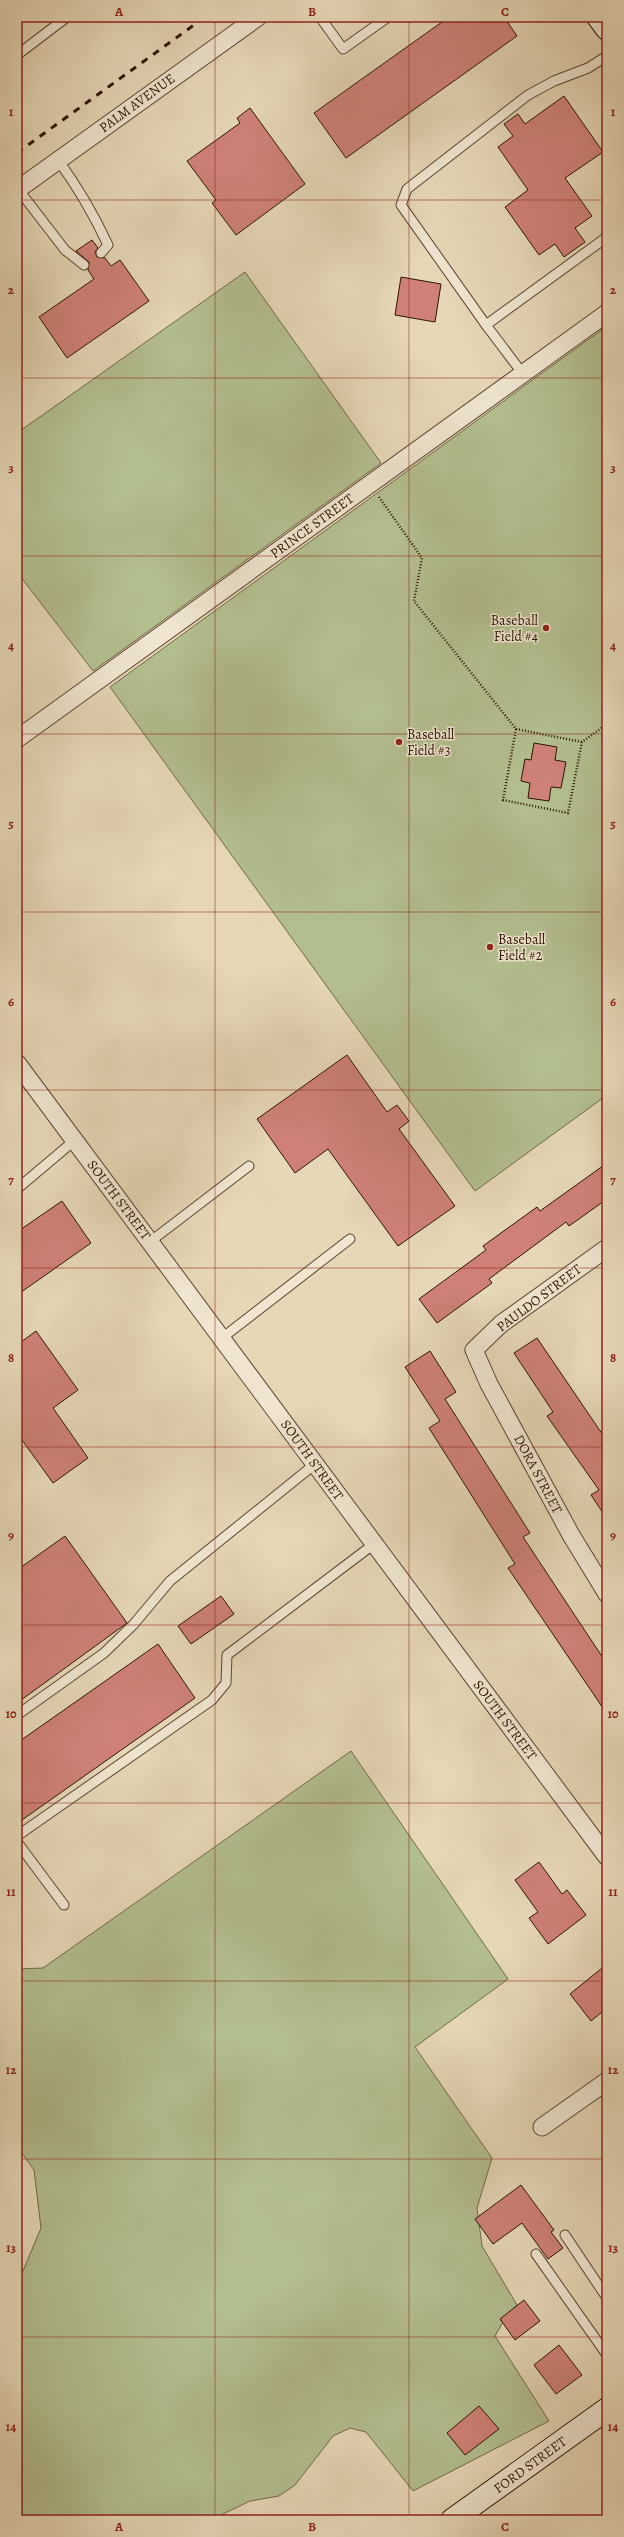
<svg xmlns="http://www.w3.org/2000/svg" width="624" height="2537" viewBox="0 0 624 2537" font-family="Alegreya,serif">
  <rect width="100%" height="100%" fill="#e6d7b7"/>
  <filter id="stains"><feTurbulence type="fractalNoise" baseFrequency=".005" numOctaves="4"/><feColorMatrix values="0 0 0 0 .2 0 0 0 0 .09 0 0 0 0 .02 0 0 0 .5 -.17"/></filter>
  <radialGradient id="worn" r=".72"><stop offset=".6" stop-color="#630" stop-opacity="0"/><stop offset="1" stop-color="#630" stop-opacity=".3"/></radialGradient>
  <!-- green -->
  <g fill="#b3be8f" stroke="#706948">
    <polygon points="245,272 381,463 93,671 17,572 17,433"/>
    <polygon points="607,326 607,1095 475,1191 110,687"/>
    <polygon points="351,1751 508,1979 415,2047 492,2158 477,2208 482,2246 517,2305 503,2322 495,2336 549,2421 413,2491 366,2432 350,2428 333,2436 295,2485 279,2496 250,2501 223,2514 216,2520 17,2520 17,2279 20,2278 41,2228 34,2170 17,2146 17,1969 43,1968"/>
  </g>
  <!-- building -->
  <g fill="#cf8178" stroke="#2d1402">
    <polygon points="449,17 504,17 517,36 346,158 314,113"/>
    <polygon points="564,96 603,152 565,178 592,216 575,228 585,242 564,257 555,244 539,255 505,207 528,190 498,147 513,136 504,124 518,114 525,124"/>
    <polygon points="250,108 305,184 236,235 212,203 216,200 187,161 240,123 237,118"/>
    <polygon points="92,240 98,248 95,252 97,257 105,258 111,266 120,260 149,301 67,358 39,317 94,279 88,270 89,262 76,251"/>
    <polygon points="401,277 441,284 435,322 395,315"/>
    <polygon points="534,743 557,747 555,760 566,762 561,788 551,787 549,801 528,798 530,783 521,781 525,759 531,760"/>
    <polygon points="347,1055 387,1112 397,1105 409,1121 399,1129 455,1206 398,1246 328,1149 295,1173 257,1119"/>
    <polygon points="607,1163 607,1199 569,1226 566,1222 489,1279 492,1283 437,1323 419,1299 486,1250 483,1246 537,1207 540,1211"/>
    <polygon points="62,1201 91,1243 17,1295 17,1232"/>
    <polygon points="36,1331 78,1390 53,1408 88,1458 53,1483 17,1433 17,1345"/>
    <polygon points="537,1338 607,1441 607,1519 591,1495 599,1490 547,1416 553,1412 514,1353"/>
    <polygon points="430,1351 456,1392 445,1399 530,1533 523,1537 607,1664 607,1714 508,1568 515,1564 429,1428 440,1421 405,1367"/>
    <polygon points="65,1536 127,1623 17,1703 17,1570"/>
    <polygon points="221,1596 234,1614 191,1644 178,1626"/>
    <polygon points="158,1644 195,1698 22,1820 17,1812 17,1743"/>
    <polygon points="539,1862 562,1894 567,1890 586,1915 548,1944 529,1918 538,1912 515,1880"/>
    <polygon points="607,1964 607,2008 591,2021 570,1994"/>
    <polygon points="521,2185 554,2230 551,2232 563,2248 548,2259 522,2223 493,2244 475,2219"/>
    <polygon points="524,2300 540,2321 515,2340 500,2319"/>
    <polygon points="559,2345 582,2375 556,2394 534,2365"/>
    <polygon points="479,2406 499,2429 465,2455 447,2433"/>
  </g>
  <g fill="none" stroke-linecap="round" stroke-linejoin="round">
    <!-- lane casing -->
    <g stroke="#5b452f" stroke-width="11">
      <g id="lane">
        <polyline points="320,17 343,49 388,17"/>
        <polyline points="17,55 67,17"/>
        <path d="M 58,160 C 77,186 94,215 108,245 L 101,253"/>
        <polyline points="18,189 65,250 84,265"/>
        <polyline points="486,325 401,205 407,189 528,95 554,81 588,68 607,56"/>
        <polyline points="523,374 486,325 607,237"/>
        <polyline points="17,1189 75,1140"/>
        <polyline points="151,1241 249,1166"/>
        <polyline points="222,1338 350,1239"/>
        <polyline points="17,1715 104,1653 133,1625 170,1581 315,1464"/>
        <polyline points="17,1836 212,1700 226,1683 227,1655 374,1544"/>
        <polyline points="17,1842 64,1905"/>
        <polyline points="565,2235 607,2298"/>
        <polyline points="536,2254 607,2355"/>
      </g>
    </g>
    <!-- street casing -->
    <g stroke="#5b452f" stroke-width="19">
      <g id="street">
        <polyline points="17,190 258,17"/>
        <polyline points="17,739 607,313"/>
        <polyline points="17,1063 607,1857"/>
        <polyline points="607,1248 501,1324 474,1350 489,1384 571,1535 607,1594"/>
        <polyline points="542,2127 607,2081"/>
      </g>
    </g>
    <!-- secondary casing -->
    <g stroke="#2d1402" stroke-width="24">
      <g id="secondary">
        <polyline points="598,17 607,29"/>
        <polyline points="452,2520 607,2409"/>
      </g>
    </g>
    <!-- path -->
    <g stroke="#2d1402" stroke-width="2.5" stroke-dasharray="1 2" stroke-linecap="butt">
      <polyline points="379,497 422,558 414,601 516,729 503,800 568,813 582,742 607,724"/>
      <polyline points="516,729 582,742"/>
    </g>
    <!-- lane -->
    <use href="#lane" stroke="#efe5d0" stroke-width="9"/>
    <!-- street -->
    <use href="#street" stroke="#efe5d0" stroke-width="17"/>
    <!-- secondary -->
    <use href="#secondary" stroke="#efe5d0" stroke-width="22"/>
    <!-- rail -->
    <polyline stroke="#2d1402" stroke-width="3" stroke-dasharray="7 7" stroke-linecap="butt" points="17,153 205,17"/>
  </g>
  <!-- grid -->
  <path fill="none" stroke="#8f2418" stroke-width="1" stroke-opacity="0.55" d="M 215,17 L 215,2520M 409,17 L 409,2520M 17,200 L 607,200M 17,378 L 607,378M 17,556 L 607,556M 17,734 L 607,734M 17,912 L 607,912M 17,1090 L 607,1090M 17,1268 L 607,1268M 17,1447 L 607,1447M 17,1625 L 607,1625M 17,1803 L 607,1803M 17,1981 L 607,1981M 17,2159 L 607,2159M 17,2337 L 607,2337"/>
  <!-- markers -->
  <g fill="#8f2418" stroke="#efe5d0" stroke-width="1.5">
    <circle cx="546" cy="628" r="4"/>
    <circle cx="399" cy="742" r="4"/>
    <circle cx="490" cy="947" r="4"/>
  </g>
  <g text-anchor="middle" dominant-baseline="central" stroke-width="3" stroke-linejoin="round" paint-order="stroke">
    <!-- street labels -->
    <g font-size="14" fill="#2d1402" stroke="#efe5d0">
      <text transform="translate(137 103) rotate(-36)">PALM AVENUE</text>
      <text transform="translate(312 526) rotate(-36)">PRINCE STREET</text>
      <text transform="translate(119 1200) rotate(53)">SOUTH STREET</text>
      <text transform="translate(539 1298) rotate(-37)">PAULDO STREET</text>
      <text transform="translate(312 1460) rotate(54)">SOUTH STREET</text>
      <text transform="translate(538 1474) rotate(62)">DORA STREET</text>
      <text transform="translate(505 1720) rotate(53)">SOUTH STREET</text>
      <text transform="translate(530 2465) rotate(-36)">FORD STREET</text>
    </g>
    <!-- poi labels -->
    <g font-size="14" fill="#2d1402" stroke="#efe5d0" text-anchor="start">
      <text x="538" y="620" text-anchor="end">Baseball<tspan x="538" dy="16">Field #4</tspan></text>
      <text x="407" y="734">Baseball<tspan x="407" dy="16">Field #3</tspan></text>
      <text x="498" y="939">Baseball<tspan x="498" dy="16">Field #2</tspan></text>
    </g>
  </g>
  <!-- margin -->
  <rect width="624" height="2537" fill="none" stroke="#e6d7b7" stroke-width="44"/>
  <rect x="22" y="22" width="580" height="2493" fill="none" stroke="#8f2418" stroke-width="1.5"/>
  <g font-size="13" text-anchor="middle" font-weight="bold" fill="#8f2418">
    <text x="119" y="16">A</text>
    <text x="312" y="16">B</text>
    <text x="505" y="16">C</text>
    <text x="11" y="116">1</text>
    <text x="613" y="116">1</text>
    <text x="11" y="294">2</text>
    <text x="613" y="294">2</text>
    <text x="11" y="472">3</text>
    <text x="613" y="472">3</text>
    <text x="11" y="650">4</text>
    <text x="613" y="650">4</text>
    <text x="11" y="828">5</text>
    <text x="613" y="828">5</text>
    <text x="11" y="1006">6</text>
    <text x="613" y="1006">6</text>
    <text x="11" y="1184">7</text>
    <text x="613" y="1184">7</text>
    <text x="11" y="1362">8</text>
    <text x="613" y="1362">8</text>
    <text x="11" y="1540">9</text>
    <text x="613" y="1540">9</text>
    <text x="11" y="1718">10</text>
    <text x="613" y="1718">10</text>
    <text x="11" y="1896">11</text>
    <text x="613" y="1896">11</text>
    <text x="11" y="2074">12</text>
    <text x="613" y="2074">12</text>
    <text x="11" y="2252">13</text>
    <text x="613" y="2252">13</text>
    <text x="11" y="2431">14</text>
    <text x="613" y="2431">14</text>
    <text x="119" y="2531">A</text>
    <text x="312" y="2531">B</text>
    <text x="505" y="2531">C</text>
  </g>
  <rect width="100%" height="100%" filter="url(#stains)"/>
  <rect width="100%" height="100%" fill="url(#worn)"/>
</svg>
